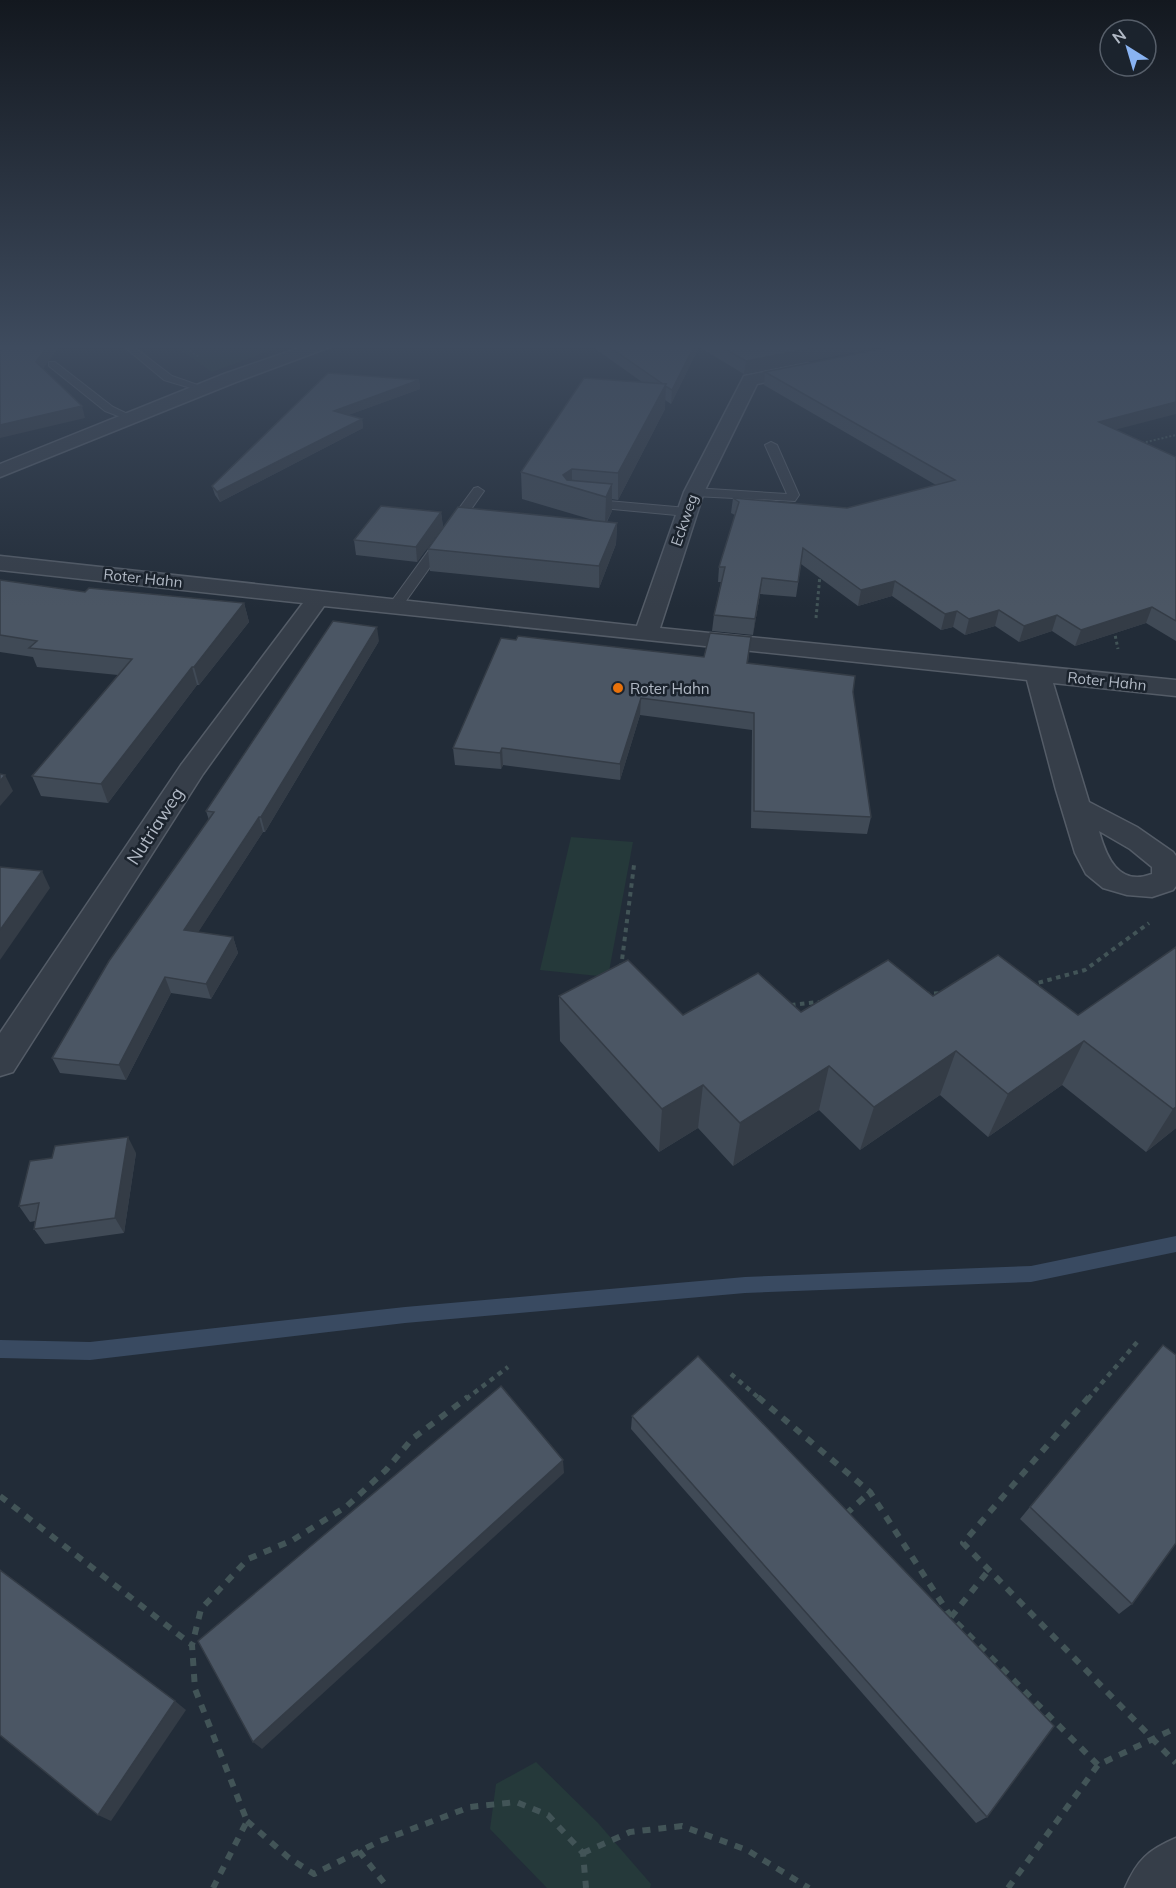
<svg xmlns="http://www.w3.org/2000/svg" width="1176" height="1888" viewBox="0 0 1176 1888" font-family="Mulish,sans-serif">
  <rect width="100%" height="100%" fill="#222c38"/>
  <!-- green -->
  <g fill="#25393a">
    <polygon points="172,344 288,344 212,372"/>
    <polygon points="571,837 633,842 608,977 540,970"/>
    <polygon points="536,1762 598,1823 651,1884 650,1888 547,1888 490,1829 496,1784"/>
  </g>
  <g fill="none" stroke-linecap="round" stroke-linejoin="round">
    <!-- stream -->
    <polygon fill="#394a61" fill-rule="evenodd" points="1176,1236 1176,1252 1031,1282 745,1293 405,1323 90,1360 0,1358 0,1340 90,1342 405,1307 745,1277 1031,1266"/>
    <!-- service casing -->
    <g stroke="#545c67" stroke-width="2">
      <g id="service">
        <polygon points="121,344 130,344 172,376 209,389 204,392 164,380"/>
        <polygon points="49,362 55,362 113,407 136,418 131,421 105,411 49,366"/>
        <polygon points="771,442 777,445 799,495 795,501 694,496 688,492 694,488 787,494 765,445"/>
        <polygon points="478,487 484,491 401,608 391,608 389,605 391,602 474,488"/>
        <polygon points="585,499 687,508 693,512 687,516 581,506 579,503"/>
      </g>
    </g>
    <!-- minor casing -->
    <g stroke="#545c67" stroke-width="3">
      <g id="minor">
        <path d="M 808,363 L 816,368 L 814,372 L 757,384 L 704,492 L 660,628 L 1176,680 L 1176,696 L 1053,683 L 1089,802 L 1137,827 L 1173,852 L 1176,856 L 1176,886 L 1173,890 L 1152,897 L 1127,895 L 1103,888 L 1086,874 L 1075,853 L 1056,790 L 1027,680 L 324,606 L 203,774 L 13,1072 L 0,1076 L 0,1033 L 181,765 L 303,603 L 0,570 L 0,556 L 637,626 L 684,492 L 742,380 L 744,376 ZM 1099,831 L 1130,849 L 1152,867 L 1152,874 C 1118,887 1106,856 1099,831 Z"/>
        <path d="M 1176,1838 L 1176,1888 L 1125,1888 C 1137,1860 1148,1850 1176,1838 Z"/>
      </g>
    </g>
    <!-- tertiary casing -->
    <g stroke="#545c67" stroke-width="3">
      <polygon id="tertiary" points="310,344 332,344 330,347 236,382 0,477 0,464 224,374"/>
    </g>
    <!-- path-far4 -->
    <g stroke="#425457" stroke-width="2" stroke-dasharray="2 2" stroke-linecap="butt">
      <polyline points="180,344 199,357"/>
      <polyline points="1142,443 1176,435"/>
    </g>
    <!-- path-far3 -->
    <g stroke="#425457" stroke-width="3" stroke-dasharray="3 3" stroke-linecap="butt">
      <polyline points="816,618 820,575"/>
      <polyline points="1114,630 1118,649"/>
    </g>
    <!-- path-far2 -->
    <g stroke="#425457" stroke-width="4" stroke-dasharray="4.5 4.5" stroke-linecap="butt">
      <polyline points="621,968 634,865"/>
      <polyline points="1030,985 1085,970 1149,923"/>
      <polyline points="925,994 942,993"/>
      <polyline points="791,1005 819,1002"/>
    </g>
    <!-- path-far1 -->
    <g stroke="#425457" stroke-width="4.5" stroke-dasharray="5 5" stroke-linecap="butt">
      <polyline points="731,1374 760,1399"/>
      <polyline points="466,1399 508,1367"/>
      <polyline points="1088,1399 1139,1340"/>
    </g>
    <!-- path -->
    <g stroke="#425457" stroke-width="6" stroke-dasharray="8 8" stroke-linecap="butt">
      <polyline points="758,1397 870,1492 951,1617 1098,1765"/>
      <polyline points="1089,1397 963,1543 1176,1763"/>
      <polyline points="0,1496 192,1645"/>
      <polyline points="846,1514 870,1492"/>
      <polyline points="951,1617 989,1570"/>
      <polyline points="247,1821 289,1858 314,1874 380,1841 470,1807 516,1802 548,1815 583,1853 586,1888"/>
      <polyline points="359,1851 388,1888"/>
      <polyline points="583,1853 630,1832 682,1826 747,1850 809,1888"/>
      <polyline points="213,1888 247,1821 195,1689 192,1645 201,1609 248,1559 293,1540 347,1506 386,1470 412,1439 468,1397"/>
      <polyline points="1008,1888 1098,1765 1176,1728"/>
    </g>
    <!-- service -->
    <use href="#service" fill="#363e49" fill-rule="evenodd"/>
    <!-- minor -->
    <use href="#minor" fill="#363e49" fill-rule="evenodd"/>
    <!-- tertiary -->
    <use href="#tertiary" fill="#363e49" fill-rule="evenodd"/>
  </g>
  <!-- wall -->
  <g fill="#404a56">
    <polygon points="590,344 895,344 744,374 699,347 671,404 665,400 665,409 618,500 612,499 612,511 607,522 617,523 616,544 599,588 430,571 428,549 593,520 522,499 521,472 642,382 590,345"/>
    <polygon points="765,372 1117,430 1176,457 1176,641 1146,623 1075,646 1052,631 1019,642 995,626 965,635 953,627 941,630 892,596 858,606 801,564 796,597 760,594 753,635 712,631 714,615 721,582 718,582 719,567 735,515 731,513 733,498 847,508 936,485 764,385"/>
    <polygon points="328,373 419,380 420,389 348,415 362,419 363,428 220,502 215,495 212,486"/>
    <polygon points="441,512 443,527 417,562 356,555 354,540"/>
    <polygon points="0,580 85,592 244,603 249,622 199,685 197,685 108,803 41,796 32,776 118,675 37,667 33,657 0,652"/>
    <polygon points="379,641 265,832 263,832 198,932 233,937 238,953 211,999 171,993 126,1080 60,1073 52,1058 209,820 206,811"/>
    <polygon points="749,653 748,663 853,692 871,817 867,834 751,828 752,730 640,715 620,780 503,765 501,769 455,765 453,748 704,657"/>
    <polygon points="1176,947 1176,1128 1146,1152 1062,1085 988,1137 940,1095 860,1150 819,1110 733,1166 698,1128 659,1152 560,1041 559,996 683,1015 801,1012 933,996 1078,1015"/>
    <polygon points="136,1153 124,1233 45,1244 34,1229 35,1221 30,1222 19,1206"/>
    <polygon points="1163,1345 1132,1604 1119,1614 1020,1519"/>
    <polygon points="632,1416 987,1817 976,1823 631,1429"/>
  </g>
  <!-- shaded-wall -->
  <g fill="#343c46">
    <polygon points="49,344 61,344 40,373 36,362"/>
    <polygon points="695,344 699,344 699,347 671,404 672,390"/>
    <polygon points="833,344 895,344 744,374 746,361"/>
    <polygon points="419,380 420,389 335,420 334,411"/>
    <polygon points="666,384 665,409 618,500 618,473"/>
    <polygon points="1176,402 1176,414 1095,435 1099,422"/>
    <polygon points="82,406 85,418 0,438 0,425"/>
    <polygon points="362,419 363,428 220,502 217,492"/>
    <polygon points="572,469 572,487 563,475"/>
    <polygon points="612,484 612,511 605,524 606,497"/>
    <polygon points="441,512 443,527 417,562 416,547"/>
    <polygon points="617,523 616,544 599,588 599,566"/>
    <polygon points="762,578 760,594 753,635 755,619"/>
    <polygon points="895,581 892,596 858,606 861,590"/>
    <polygon points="244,603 249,622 199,685 194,667"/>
    <polygon points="1152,607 1146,623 1075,646 1081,630"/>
    <polygon points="999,610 995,626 965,635 969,619"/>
    <polygon points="957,611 953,627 941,630 945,614"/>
    <polygon points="1057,615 1052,631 1019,642 1024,626"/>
    <polygon points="377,627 379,641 265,832 261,817"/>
    <polygon points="192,667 197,685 108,803 101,784"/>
    <polygon points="641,698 640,715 620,780 620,764"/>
    <polygon points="502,748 503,765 501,769 500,753"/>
    <polygon points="5,775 13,791 0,806 0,781"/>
    <polygon points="259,817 263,832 190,945 184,930"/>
    <polygon points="42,871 50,888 0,960 0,930"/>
    <polygon points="233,937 238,953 211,999 206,984"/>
    <polygon points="165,977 171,993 126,1080 119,1065"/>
    <polygon points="1084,1041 1062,1085 988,1137 1008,1094"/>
    <polygon points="956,1051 940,1095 860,1150 874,1107"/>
    <polygon points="829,1066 819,1110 733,1166 740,1123"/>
    <polygon points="703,1085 698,1128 659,1152 662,1109"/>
    <polygon points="1176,1107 1176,1128 1146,1152 1173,1109"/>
    <polygon points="128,1137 136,1153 124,1233 115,1218"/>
    <polygon points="563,1460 564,1473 262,1749 253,1742"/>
    <polygon points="175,1701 186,1710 111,1821 98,1815"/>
  </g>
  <!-- building -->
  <g fill="#4b5664" stroke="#343c46" stroke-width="1.5">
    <polygon points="0,344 49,344 36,362 82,406 0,425"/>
    <polygon points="605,344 695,344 672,390 665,386 666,384 663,384"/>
    <polygon points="716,344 833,344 746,361"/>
    <polygon points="905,344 1176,344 1176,402 1099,422 1176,457 1176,621 1152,607 1081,630 1057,615 1024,626 999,610 969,619 957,611 945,614 895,581 861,590 803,548 798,582 762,578 755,619 714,615 725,567 719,567 739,502 733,498 847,508 955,480 765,372"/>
    <polygon points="328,373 419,380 334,411 362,419 217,492 212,486"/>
    <polygon points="584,378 666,384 618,473 572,469 563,475 567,480 612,484 606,497 521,472"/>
    <polygon points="381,506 441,512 416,547 354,540"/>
    <polygon points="458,507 617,523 599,566 428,549"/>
    <polygon points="0,580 85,592 89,588 244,603 194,667 192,667 101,784 32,776 132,659 29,648 37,641 0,635"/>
    <polygon points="333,621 377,627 261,817 259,817 184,930 233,937 206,984 165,977 119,1065 52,1058 109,961 214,812 206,811"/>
    <polygon points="710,633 751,637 747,663 855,676 853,692 871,817 754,811 754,713 641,698 620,764 502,748 500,753 453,748 501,638 516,640 518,636 704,657"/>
    <polygon points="0,774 5,775 0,781"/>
    <polygon points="0,867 42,871 0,930"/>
    <polygon points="1176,947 1176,1107 1173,1109 1084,1041 1008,1094 956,1051 874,1107 829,1066 740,1123 703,1085 662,1109 559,996 628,960 683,1015 758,973 801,1012 888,960 933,996 998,955 1078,1015"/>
    <polygon points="128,1137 115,1218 34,1229 39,1203 19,1206 30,1161 52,1158 55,1146"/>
    <polygon points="1163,1345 1176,1355 1176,1543 1132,1604 1030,1507"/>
    <polygon points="698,1356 1054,1726 987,1817 632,1416"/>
    <polygon points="501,1386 563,1460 253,1742 198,1641"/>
    <polygon points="0,1570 175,1701 98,1815 0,1735"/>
  </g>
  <!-- sky -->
  <linearGradient id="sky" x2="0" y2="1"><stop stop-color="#13181f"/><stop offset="0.57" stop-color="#3e4b5e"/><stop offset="1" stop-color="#3e4b5e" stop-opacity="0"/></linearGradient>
  <rect width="1176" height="608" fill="url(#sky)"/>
  <!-- markers -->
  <circle fill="#e8710a" stroke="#1b232d" stroke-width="2" cx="618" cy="688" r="6"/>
  <g text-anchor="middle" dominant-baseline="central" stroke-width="5" stroke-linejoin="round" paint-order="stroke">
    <!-- far-street labels -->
    <g font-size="15" fill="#b1b9c5" stroke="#1b232d">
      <text transform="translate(684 520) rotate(-71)">Eckweg</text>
      <text transform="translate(143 578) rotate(6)">Roter Hahn</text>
      <text transform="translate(1107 681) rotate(6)">Roter Hahn</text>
    </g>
    <!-- far-poi labels -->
    <g font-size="15" fill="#b1b9c5" stroke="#1b232d" text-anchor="start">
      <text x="630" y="688">Roter Hahn</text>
    </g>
    <!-- street labels -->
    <g font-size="18" fill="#b1b9c5" stroke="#1b232d">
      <text transform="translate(155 826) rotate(-57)">Nutriaweg</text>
    </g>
  </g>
  <!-- north arrow -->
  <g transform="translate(1128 48) rotate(323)"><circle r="28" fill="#1b232d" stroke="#575f6a" stroke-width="1.5"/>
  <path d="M0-4.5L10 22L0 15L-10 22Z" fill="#89b3f2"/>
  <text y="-9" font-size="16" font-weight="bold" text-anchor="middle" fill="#b1b9c5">N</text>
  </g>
</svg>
